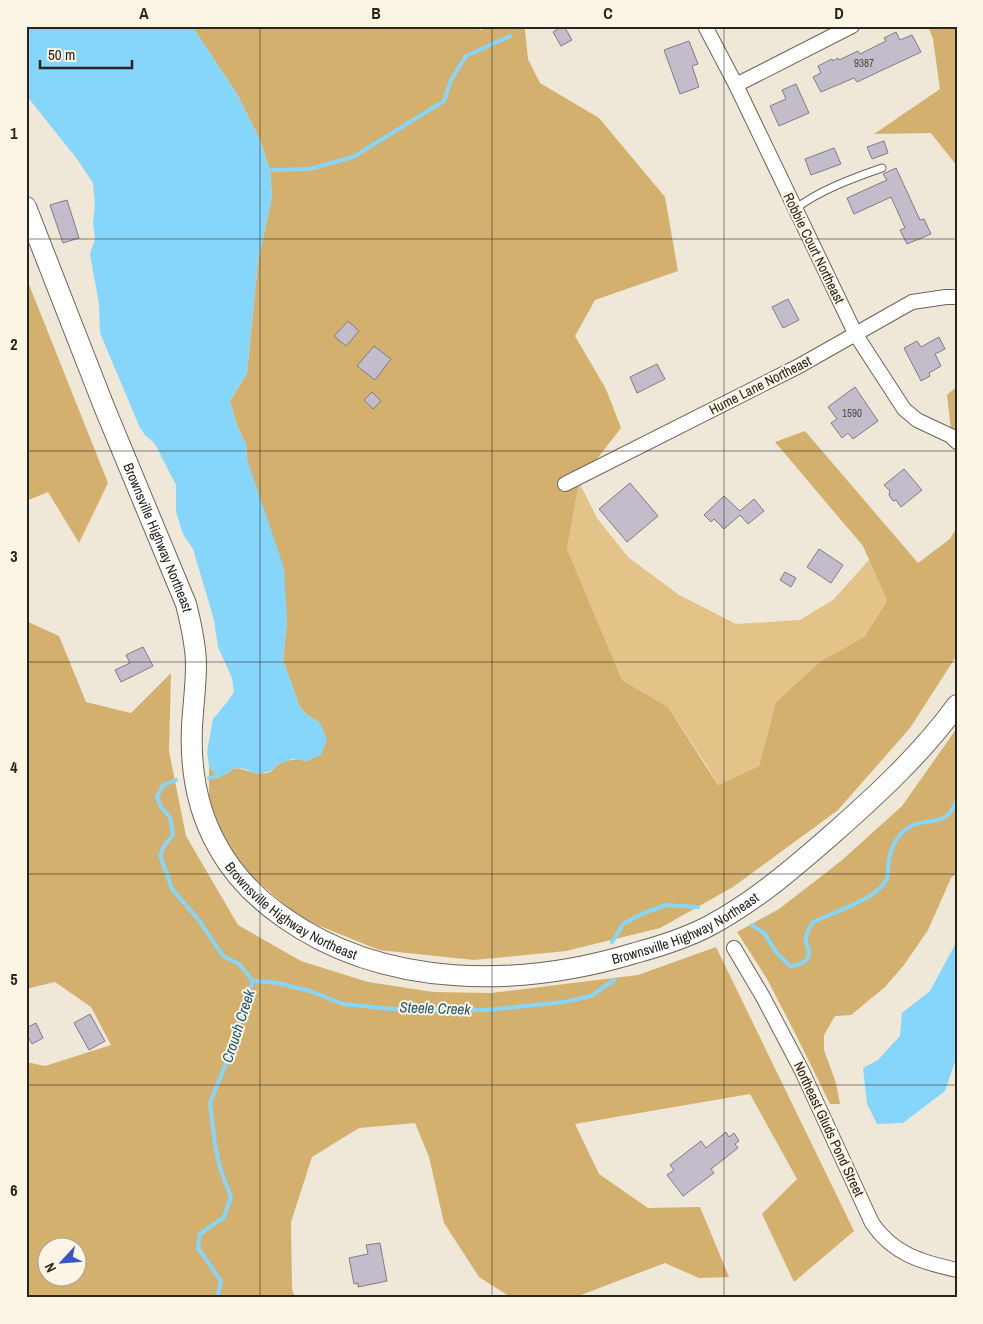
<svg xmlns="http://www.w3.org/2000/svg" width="983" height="1324" viewBox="0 0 983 1324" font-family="'Archivo Narrow',sans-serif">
  <rect width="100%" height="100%" fill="#efe7d8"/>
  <!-- green -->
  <polygon fill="#e3c388" points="579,482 597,518 628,557 679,595 736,624 800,620 833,600 869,560 887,601 864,637 821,661 776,702 759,766 718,785 709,769 668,707 622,680 567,549"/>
  <!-- forest -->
  <g fill="#d3b06e" fill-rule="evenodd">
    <path d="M 192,26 L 470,26 L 481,30 L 489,26 L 521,26 L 525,30 L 528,59 L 540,83 L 599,118 L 665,197 L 678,271 L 595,300 L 575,336 L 606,389 L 621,428 L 579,482 L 567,549 L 622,680 L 668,707 L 718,785 L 759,766 L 776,702 L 821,661 L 864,637 L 887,601 L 863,546 L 775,442 L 805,431 L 918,563 L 950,539 L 957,527 L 957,655 L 910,728 L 838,810 L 733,887 L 660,928 L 566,951 L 474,960 L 379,950 L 300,918 L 233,860 L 215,825 L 209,803 L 209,766 L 214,773 L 225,775 L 234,768 C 245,769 259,776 270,772 C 272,771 274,768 276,766 C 286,759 295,759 307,761 L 320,723 L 306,714 L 299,705 L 283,660 L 287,621 L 247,459 L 246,444 L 237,426 L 230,401 L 247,373 L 258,261 L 272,197 L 270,170 L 260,140 L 237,94 Z"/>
    <polygon points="928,26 957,26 957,166 931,133 874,134 940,89 933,39"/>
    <polygon points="26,277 108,483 79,543 48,492 26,501"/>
    <polygon points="957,386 957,441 951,430 947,395"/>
    <path d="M 26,621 L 59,636 L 86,702 L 131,713 L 171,673 L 169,751 L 186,836 L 238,925 L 301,961 L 368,982 L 433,992 L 491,993 L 638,975 L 716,947 L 854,1231 L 794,1282 L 762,1214 L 797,1179 L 750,1094 L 575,1124 L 599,1174 L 648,1208 L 700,1207 L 729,1277 L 699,1278 L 665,1263 L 573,1298 L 512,1298 L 479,1277 L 444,1223 L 429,1157 L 415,1123 L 359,1128 L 312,1157 L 291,1222 L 292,1289 L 295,1298 L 26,1298 L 26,1062 L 45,1066 L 111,1045 L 91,1007 L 55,982 L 26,989 ZM 48,1246 L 78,1246 L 78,1276 L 48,1276 Z"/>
    <polygon points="957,728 957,873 951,878 928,930 904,965 885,987 851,1015 835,1016 824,1035 824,1050 836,1083 840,1104 830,1104 797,1037 767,979 737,932 779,909 841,861 902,806"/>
  </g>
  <!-- water -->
  <g fill="#86d6fb">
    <polygon points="26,26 192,26 237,94 260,140 270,170 272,197 258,261 247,373 230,401 237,426 246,444 247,459 284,568 287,621 283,660 299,705 306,714 320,723 327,739 321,755 307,761 292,759 277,765 271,771 256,774 246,769 234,768 225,775 219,776 214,773 209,766 207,752 213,719 228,701 234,692 232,678 218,647 214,620 193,549 183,534 176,512 176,485 155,444 145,435 140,428 100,333 99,304 90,254 95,239 93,223 95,205 93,183 77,159 26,95"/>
    <polygon points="957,941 957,1056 945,1091 903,1123 877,1124 867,1104 863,1068 878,1060 900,1036 902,1013 930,991"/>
  </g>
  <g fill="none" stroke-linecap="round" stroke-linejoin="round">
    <!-- stream -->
    <g stroke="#86d6fb" stroke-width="4">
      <polyline points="270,170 310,169 353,157 444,101 451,80 466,56 510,36"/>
      <polyline points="209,778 219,776"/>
      <polyline points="176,780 163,785 157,797 161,807 170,817 173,835 164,846 160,855 172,889 198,919 223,956 239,964 253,981"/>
      <path d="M 752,925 L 765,934 L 776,952 L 790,966 C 797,966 808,963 809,953 C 809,949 807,946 806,941 C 805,934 809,928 813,922 C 832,913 880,898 887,878 C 888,874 888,870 888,866 C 890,853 893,841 903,832 C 922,812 947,834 957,798"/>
      <polyline points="612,942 624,923 644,913 666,905 698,907"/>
      <polyline points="253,981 277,983 310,991 343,1004 393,1009 485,1010 564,1002 591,996 614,980"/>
      <polyline points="217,1298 221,1281 198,1248 200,1234 224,1217 231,1197 220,1168 215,1145 210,1103 234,1043 242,1009 253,981"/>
    </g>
  </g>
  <!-- building -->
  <g fill="#c3bccb" stroke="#817b88">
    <polygon points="563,26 564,26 572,40 561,46 553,32"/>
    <polygon points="896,32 900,40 912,35 921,52 857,82 854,78 821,92 813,77 821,73 818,66 832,59 833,61 838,58 839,60 858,51 860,54 886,41 884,38"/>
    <polygon points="689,41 698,64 692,66 699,87 680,94 664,50"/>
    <polygon points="796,84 809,113 779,126 770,106 786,99 782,90"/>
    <polygon points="884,141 888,153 872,159 867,147"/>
    <polygon points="834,148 841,164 811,175 805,159"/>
    <polygon points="896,168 920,220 924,219 931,234 907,244 900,230 905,228 891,197 854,214 847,198 887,180 883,174"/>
    <polygon points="67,200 79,238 63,243 50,205"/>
    <polygon points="788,299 799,320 783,328 772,307"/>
    <polygon points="348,321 359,331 346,346 334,336"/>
    <polygon points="939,337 945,349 935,354 941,366 929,373 930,376 921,381 904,348 917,341 921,347"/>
    <polygon points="374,346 391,359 375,380 357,366"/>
    <polygon points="657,364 665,379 637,393 630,377"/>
    <polygon points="855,387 878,421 853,439 848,433 842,438 831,423 837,419 828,407"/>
    <polygon points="372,392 381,401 373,409 364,400"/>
    <polygon points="904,469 922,490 901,507 896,500 893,501 889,495 890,491 884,485"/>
    <polygon points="630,483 658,516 627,542 599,509"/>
    <polygon points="724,496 740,511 754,499 764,511 748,524 740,515 724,529 714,519 711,522 704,515"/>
    <polygon points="819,549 843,565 831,583 807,567"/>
    <polygon points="785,572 796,578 791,587 780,580"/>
    <polygon points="143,647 153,666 121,682 115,670 130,663 126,655"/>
    <polygon points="90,1014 105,1041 89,1050 74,1023"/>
    <polygon points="36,1023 43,1038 32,1044 26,1033 26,1028"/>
    <polygon points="726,1132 729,1137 734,1133 739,1141 735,1144 738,1148 711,1169 714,1173 683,1196 667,1175 674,1170 670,1165 701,1141 706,1148"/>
    <polygon points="380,1243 387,1281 358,1287 358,1283 354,1284 349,1258 368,1254 366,1245"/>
  </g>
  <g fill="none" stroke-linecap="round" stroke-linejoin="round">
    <!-- service casing -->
    <g stroke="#6d6558" stroke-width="9">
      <path id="service" d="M 795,209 C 820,190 853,178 882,168"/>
    </g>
    <!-- minor casing -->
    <g stroke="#6d6558" stroke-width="16">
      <g id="minor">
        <polyline points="705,26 736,85 856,335 904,409 917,420 951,436 957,442"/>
        <polyline points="736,85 852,26"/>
        <polyline points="565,484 799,366 912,302 946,297 957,297"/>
        <path d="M 734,948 L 763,997 L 802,1071 L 872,1223 C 893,1254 921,1262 957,1270"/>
      </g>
    </g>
    <!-- secondary casing -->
    <g stroke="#6d6558" stroke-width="22">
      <g id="secondary">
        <path id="s1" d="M 26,207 L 105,409 L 186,604 C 191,624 196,645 196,665 C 196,686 193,707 192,727 C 190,770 197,810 218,847 C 234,876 256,898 283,917 C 384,989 520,988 635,953 C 661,946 686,938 709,926 C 756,901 796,866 836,831 C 880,792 922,753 957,705"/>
      </g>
    </g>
    <!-- service -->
    <use href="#service" stroke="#fff" stroke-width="7"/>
    <!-- minor -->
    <use href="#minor" stroke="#fff" stroke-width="14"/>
    <!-- secondary -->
    <use href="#secondary" stroke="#fff" stroke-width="20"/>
  </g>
  <!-- grid -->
  <path fill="none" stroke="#28251f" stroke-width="1" stroke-opacity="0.55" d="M 260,26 L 260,1298M 492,26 L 492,1298M 724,26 L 724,1298M 26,239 L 957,239M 26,451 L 957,451M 26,662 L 957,662M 26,874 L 957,874M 26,1085 L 957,1085"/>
  <g text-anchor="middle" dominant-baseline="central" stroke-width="4" stroke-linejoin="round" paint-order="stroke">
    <!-- number labels -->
    <g font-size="11" fill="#4f4b4a">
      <text x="864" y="63">9387</text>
      <text x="852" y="413">1590</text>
    </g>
    <!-- street labels -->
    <g font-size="14" fill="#28251f" stroke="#fcf4e5">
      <text transform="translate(814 248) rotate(64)">Robbie Court Northeast</text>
      <text transform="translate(760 385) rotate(-27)">Hume Lane Northeast</text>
      <text stroke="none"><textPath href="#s1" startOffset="356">Brownsville Highway Northeast</textPath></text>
      <text stroke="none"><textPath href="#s1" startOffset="776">Brownsville Highway Northeast</textPath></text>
      <text stroke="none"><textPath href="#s1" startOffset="1195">Brownsville Highway Northeast</textPath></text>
      <text transform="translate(829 1129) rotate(65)">Northeast Gluds Pond Street</text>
    </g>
    <!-- water labels -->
    <g font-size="15" font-style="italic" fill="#1b5a73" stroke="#fcf4e5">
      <text transform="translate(435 1008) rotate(2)">Steele Creek</text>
      <text transform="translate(238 1026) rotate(-72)">Crouch Creek</text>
    </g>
  </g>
  <!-- border -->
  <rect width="983" height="1324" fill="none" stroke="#fcf4e5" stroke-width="55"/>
  <!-- north arrow -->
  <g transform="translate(62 1262) rotate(244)"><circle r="24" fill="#fcf4e5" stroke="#a7a196"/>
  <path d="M0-4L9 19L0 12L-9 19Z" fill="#3b53c6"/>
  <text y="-8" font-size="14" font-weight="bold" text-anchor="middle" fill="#28251f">N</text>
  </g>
  <!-- scale -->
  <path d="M40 60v8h92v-8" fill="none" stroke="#28251f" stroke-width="2.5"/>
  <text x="48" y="60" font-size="15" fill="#28251f" stroke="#fcf4e5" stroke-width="4" paint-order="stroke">50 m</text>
  <rect x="28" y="28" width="928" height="1268" fill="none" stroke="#28251f" stroke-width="2"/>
  <g font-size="16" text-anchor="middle" font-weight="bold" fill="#28251f">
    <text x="144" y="19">A</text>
    <text x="376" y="19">B</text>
    <text x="608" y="19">C</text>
    <text x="839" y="19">D</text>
    <text x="14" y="139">1</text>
    <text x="14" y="350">2</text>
    <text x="14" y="562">3</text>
    <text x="14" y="773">4</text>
    <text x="14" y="985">5</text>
    <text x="14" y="1196">6</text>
  </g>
</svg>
